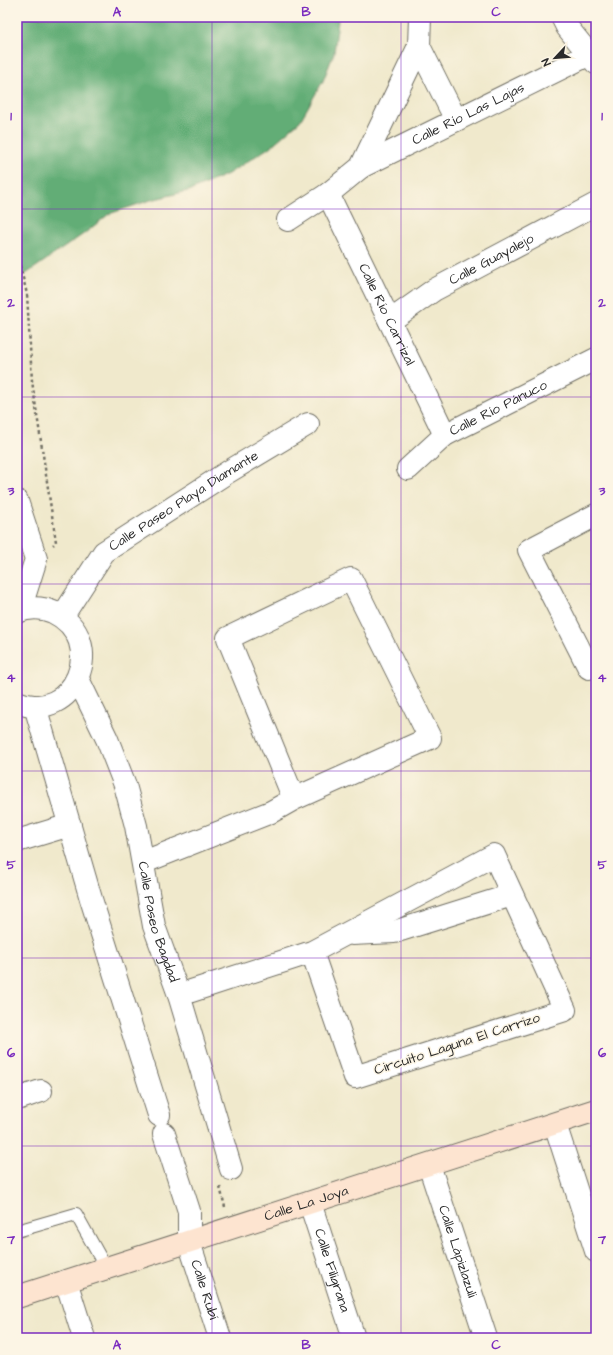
<svg xmlns="http://www.w3.org/2000/svg" width="613" height="1355" viewBox="0 0 613 1355" font-family="'Architects Daughter',sans-serif">
  <rect width="100%" height="100%" fill="#fcf5e5"/>
  <filter id="ink" filterUnits="userSpaceOnUse"><feTurbulence type="fractalNoise" baseFrequency=".025" numOctaves="2"/><feDisplacementMap in="SourceGraphic" scale="8" xChannelSelector="R" yChannelSelector="G"/><feConvolveMatrix kernelMatrix="1 2 1 2 8 2 1 2 1" color-interpolation-filters="sRGB"/></filter>
  <filter id="wash" filterUnits="userSpaceOnUse"><feTurbulence type="fractalNoise" baseFrequency=".012" numOctaves="4" result="noise"/><feDisplacementMap in="SourceGraphic" scale="16" xChannelSelector="R" yChannelSelector="G"/><feGaussianBlur stdDeviation="0.9" result="paint"/><feColorMatrix in="noise" values="0 0 0 0 0 0 0 0 0 0 0 0 0 0 0 0 0 1.4 0 .05"/><feComposite in="paint" operator="in"/></filter>
  <g filter="url(#wash)">
    <rect width="100%" height="100%" fill="#f0e9cc"/>
    <!-- forest -->
    <polygon fill="#62ad76" stroke="#466c50" points="17,17 338,17 338,21 334,53 323,81 300,121 270,147 228,174 192,190 151,200 109,214 85,233 23,276 17,252"/>
  </g>
  <g filter="url(#ink)">
    <g fill="none" stroke-linecap="round" stroke-linejoin="round">
      <!-- lane casing -->
      <g stroke="#706e63" stroke-width="14">
        <polyline id="lane" points="17,1231 76,1214 106,1268"/>
      </g>
      <!-- street casing -->
      <g stroke="#706e63" stroke-width="24">
        <g id="street">
          <polyline points="562,17 567,27 596,63"/>
          <polyline points="419,46 456,120"/>
          <polyline points="361,167 419,46 420,17"/>
          <path id="s1" d="M 328,194 L 445,435"/>
          <path id="s2" d="M 288,220 L 328,194 L 361,167 L 596,51"/>
          <path id="s3" d="M 390,321 L 434,290 L 596,204"/>
          <path id="s4" d="M 408,469 L 445,435 L 596,359"/>
          <polyline points="17,501 36,559 20,610"/>
          <polyline points="596,515 529,550 589,668 596,665"/>
          <path d="M 17,612 C 28,607 42,607 53,612 C 111,640 73,726 17,702"/>
          <path id="s5" d="M 62,617 L 104,552 L 228,472 L 308,424"/>
          <path id="s6" d="M 78,679 L 107,739 L 125,785 L 136,826 L 154,926 L 179,995 L 231,1169"/>
          <polyline points="35,706 91,899 159,1115"/>
          <polyline points="17,841 70,825"/>
          <polyline points="144,862 271,812 294,799 430,738 351,579 228,638 294,799"/>
          <polyline points="352,934 394,932 512,895"/>
          <polyline points="179,995 312,952 494,855 565,1010 355,1077 312,952"/>
          <polyline points="17,1099 41,1091"/>
          <polyline points="555,1124 596,1251"/>
          <path id="s7" d="M 164,1134 L 189,1211 L 189,1242 L 220,1338"/>
          <path id="s8" d="M 429,1165 L 486,1338"/>
          <path id="s9" d="M 310,1203 L 354,1338"/>
          <polyline points="66,1281 84,1338"/>
        </g>
      </g>
      <!-- secondary casing -->
      <g stroke="#706e63" stroke-width="24">
        <g id="secondary">
          <path id="s10" d="M 17,1297 L 596,1110"/>
        </g>
      </g>
      <!-- path -->
      <g stroke="#706e63" stroke-width="2.5" stroke-dasharray="3 3" stroke-linecap="butt">
        <polyline points="17,254 27,294 32,381 56,542 53,545"/>
        <polyline points="220,1187 225,1207"/>
      </g>
      <!-- lane -->
      <use href="#lane" stroke="#fff" stroke-width="12"/>
      <!-- street -->
      <use href="#street" stroke="#fff" stroke-width="22"/>
      <!-- secondary -->
      <use href="#secondary" stroke="#fde4d0" stroke-width="22"/>
    </g>
  </g>
  <!-- grid -->
  <path fill="none" stroke="#7b2cbf" stroke-width="1" stroke-opacity="0.55" d="M 212,17 L 212,1338M 401,17 L 401,1338M 17,209 L 596,209M 17,397 L 596,397M 17,584 L 596,584M 17,771 L 596,771M 17,958 L 596,958M 17,1146 L 596,1146"/>
  <g text-anchor="middle" dominant-baseline="central" stroke-width="3" stroke-linejoin="round" paint-order="stroke">
    <!-- street labels -->
    <g font-size="14" fill="#2b2b2b" stroke="#fcf5e5">
      <text stroke="none"><textPath href="#s2" startOffset="210">Calle Río Las Lajas</textPath></text>
      <text stroke="none"><textPath href="#s3" startOffset="119">Calle Guayalejo</textPath></text>
      <text stroke="none"><textPath href="#s1" startOffset="134">Calle Río Carrizal</textPath></text>
      <text stroke="none"><textPath href="#s4" startOffset="110">Calle Río Pánuco</textPath></text>
      <text stroke="none"><textPath href="#s5" startOffset="172">Calle Paseo Playa Diamante</textPath></text>
      <text stroke="none"><textPath href="#s6" startOffset="257">Calle Paseo Bagdad</textPath></text>
      <text transform="translate(457 1044) rotate(-18)">Circuito Laguna El Carrizo</text>
      <text stroke="none"><textPath href="#s10" startOffset="304">Calle La Joya</textPath></text>
      <text stroke="none"><textPath href="#s8" startOffset="91">Calle Lápizlazuli</textPath></text>
      <text stroke="none"><textPath href="#s9" startOffset="71">Calle Filigrana</textPath></text>
      <text stroke="none"><textPath href="#s7" startOffset="162">Calle Rubí</textPath></text>
    </g>
  </g>
  <!-- margin -->
  <rect width="613" height="1355" fill="none" stroke="#fcf5e5" stroke-width="44"/>
  <!-- north arrow -->
  <g transform="translate(555 58) rotate(244)" stroke="#fcf5e5" stroke-width="3" paint-order="stroke">
  <path d="M0-3L7 15L0 10L-7 15Z" fill="#2b2b2b"/>
  <text y="-6" font-size="11" font-weight="bold" text-anchor="middle" fill="#2b2b2b">N</text>
  </g>
  <rect x="22" y="22" width="569" height="1311" fill="none" stroke="#7b2cbf" stroke-width="1.5"/>
  <g font-size="13" text-anchor="middle" font-weight="bold" fill="#7b2cbf">
    <text x="117" y="16">A</text>
    <text x="306" y="16">B</text>
    <text x="496" y="16">C</text>
    <text x="11" y="120">1</text>
    <text x="602" y="120">1</text>
    <text x="11" y="307">2</text>
    <text x="602" y="307">2</text>
    <text x="11" y="495">3</text>
    <text x="602" y="495">3</text>
    <text x="11" y="682">4</text>
    <text x="602" y="682">4</text>
    <text x="11" y="869">5</text>
    <text x="602" y="869">5</text>
    <text x="11" y="1057">6</text>
    <text x="602" y="1057">6</text>
    <text x="11" y="1244">7</text>
    <text x="602" y="1244">7</text>
    <text x="117" y="1349">A</text>
    <text x="306" y="1349">B</text>
    <text x="496" y="1349">C</text>
  </g>
</svg>
